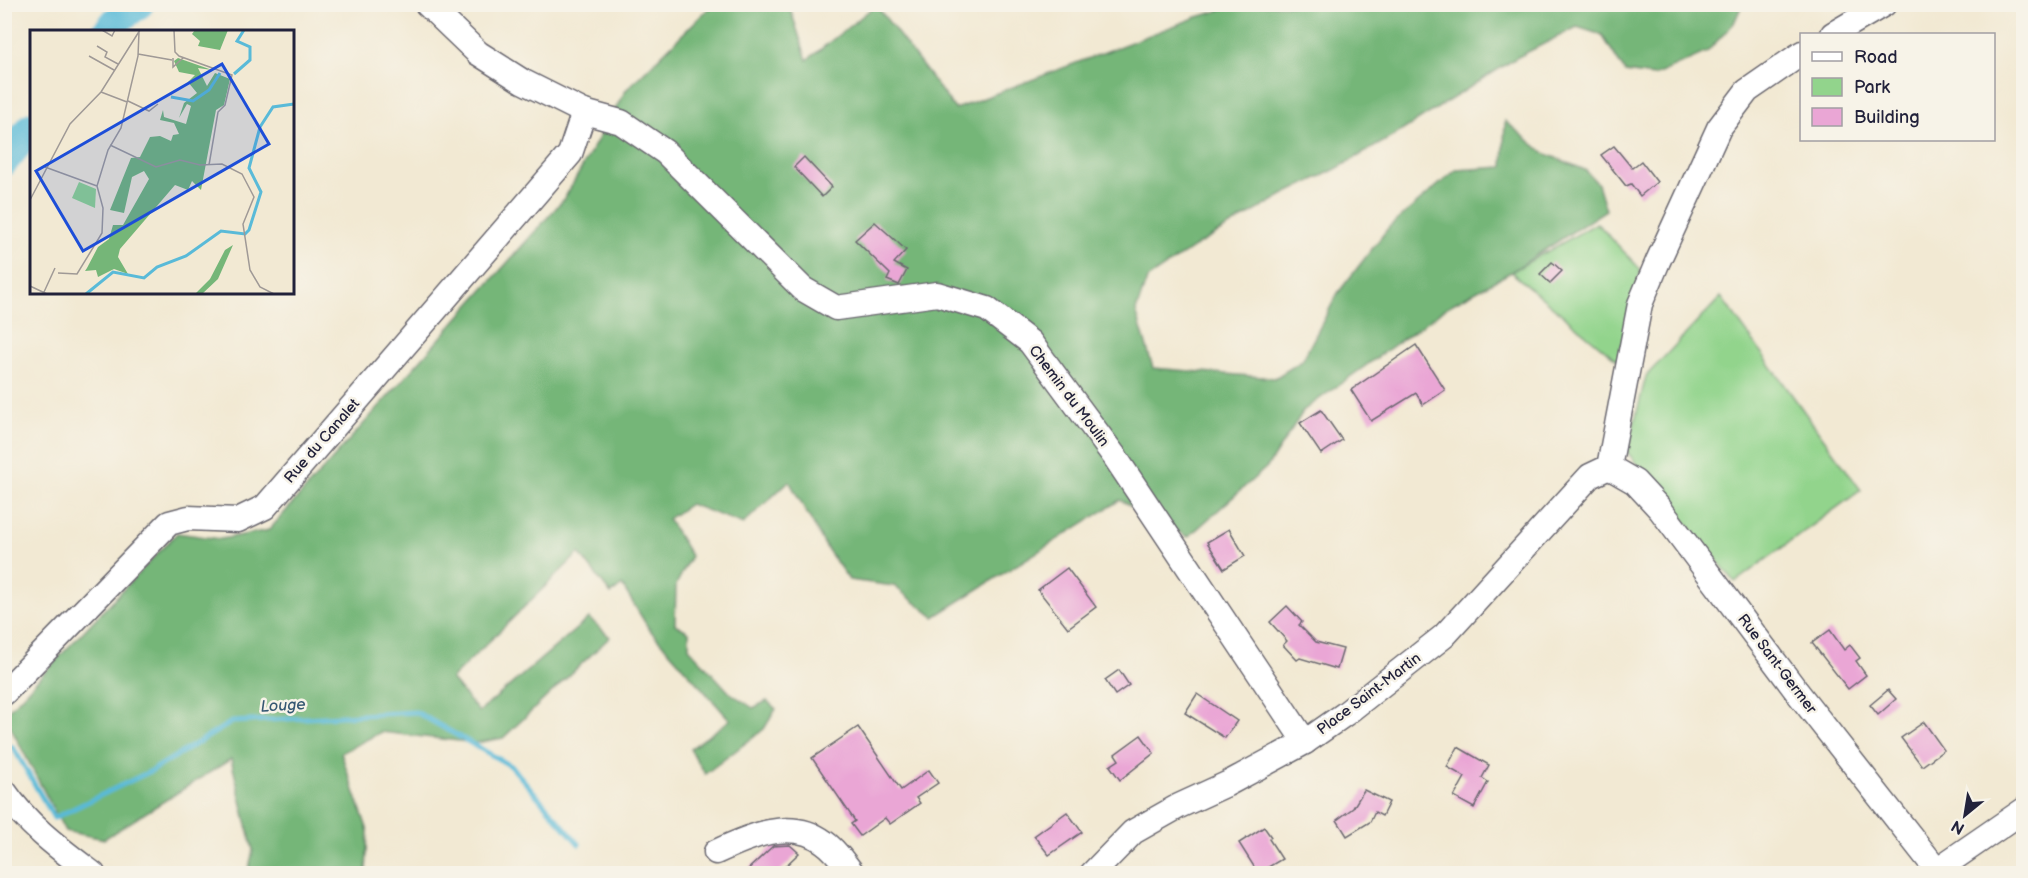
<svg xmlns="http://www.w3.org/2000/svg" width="2028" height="878" viewBox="0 0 2028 878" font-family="'Balsamiq Sans',sans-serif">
  <rect width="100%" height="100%" fill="#f7f3e8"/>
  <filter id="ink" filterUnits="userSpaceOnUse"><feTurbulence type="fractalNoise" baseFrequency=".0167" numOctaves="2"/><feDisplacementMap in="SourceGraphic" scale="12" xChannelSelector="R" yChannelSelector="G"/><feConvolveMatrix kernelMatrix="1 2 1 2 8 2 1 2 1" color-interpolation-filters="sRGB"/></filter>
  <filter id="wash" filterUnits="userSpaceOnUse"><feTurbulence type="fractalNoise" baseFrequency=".008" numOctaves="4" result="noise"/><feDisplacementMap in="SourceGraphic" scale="24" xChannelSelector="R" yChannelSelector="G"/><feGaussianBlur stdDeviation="1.35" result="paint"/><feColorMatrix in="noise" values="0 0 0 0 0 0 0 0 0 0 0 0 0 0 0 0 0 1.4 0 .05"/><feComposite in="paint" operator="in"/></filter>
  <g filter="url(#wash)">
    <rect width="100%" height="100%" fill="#f2e9d3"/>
    <!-- green -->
    <g fill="#92d48c" stroke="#5a7b64" stroke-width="1.5">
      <polygon points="1597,223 1641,270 1618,361 1511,272"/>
      <polygon points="1721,297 1861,490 1735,582 1627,452 1646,376"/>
    </g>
    <!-- forest -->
    <polygon fill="#75b678" stroke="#4c6c5a" stroke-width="1.5" points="712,5 789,5 807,60 876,5 955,109 1197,17 1237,5 1742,5 1734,23 1707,52 1654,76 1625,72 1602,35 1577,27 1516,58 1395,135 1336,169 1283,195 1194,247 1147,279 1136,311 1153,368 1275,378 1302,361 1338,293 1389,227 1456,170 1503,167 1505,121 1544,153 1585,170 1598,184 1606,210 1511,272 1449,306 1304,410 1268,466 1188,537 1120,500 934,617 894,586 849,580 826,547 789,481 743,524 690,504 668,519 691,556 676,585 675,624 689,632 689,648 729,692 753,708 767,701 776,709 764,729 705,774 690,749 730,720 649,629 622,585 611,594 579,553 451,679 479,712 589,618 610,637 503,738 476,743 381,732 341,753 368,831 366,873 248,873 253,850 231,759 104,839 65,831 4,715 177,533 221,539 269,530 564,199 626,90"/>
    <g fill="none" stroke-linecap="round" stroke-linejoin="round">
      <!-- stream -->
      <polyline stroke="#59bad8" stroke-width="5" points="4,745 13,747 54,818 153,770 232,722 416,712 511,766 579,844"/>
      <!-- river -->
      <g stroke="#59bad8" stroke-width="30">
        <polyline points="107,32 116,21 139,4"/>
        <polyline points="4,161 32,127"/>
      </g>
    </g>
    <g id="blocks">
      <!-- building -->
      <g fill="#eaa6d5">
        <polygon points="1614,146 1632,168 1641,161 1657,182 1640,196 1631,184 1626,186 1601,155"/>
        <polygon points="804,157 832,187 822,197 794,167"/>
        <polygon points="875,222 906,250 894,263 907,270 899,285 887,280 890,274 855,240"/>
        <polygon points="1552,262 1562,271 1550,283 1540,274"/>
        <polygon points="1416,345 1445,390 1423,405 1416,393 1371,421 1351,390"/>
        <polygon points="1321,410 1342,440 1321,454 1300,423"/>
        <polygon points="1229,529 1245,556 1224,569 1207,542"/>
        <polygon points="1067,568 1096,607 1068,628 1038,590"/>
        <polygon points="1287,606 1302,622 1299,625 1316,642 1343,649 1337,669 1300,658 1297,660 1283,645 1287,641 1270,622"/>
        <polygon points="1830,630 1844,650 1850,645 1860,658 1856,661 1866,675 1848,689 1812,643"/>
        <polygon points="1119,670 1129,685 1115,695 1105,680"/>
        <polygon points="1888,690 1896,699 1878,715 1870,705"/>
        <polygon points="1197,694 1237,721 1225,738 1185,713"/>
        <polygon points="1924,722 1944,750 1922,766 1901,738"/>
        <polygon points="858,727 901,790 929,770 938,783 916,798 920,803 890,824 885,818 860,836 851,824 855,821 812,758"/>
        <polygon points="1141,735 1154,753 1120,780 1110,766 1119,760 1115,754"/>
        <polygon points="1458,747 1489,765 1482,778 1488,782 1474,808 1454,797 1465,777 1447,767"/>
        <polygon points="1364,790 1389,802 1382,816 1375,812 1370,822 1347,836 1337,820 1353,808"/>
        <polygon points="1067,812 1082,832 1049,855 1034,836"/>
        <polygon points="1264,827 1271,837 1269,839 1282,859 1258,873 1239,843"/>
        <polygon points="790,845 799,853 778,873 744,873 773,846"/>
      </g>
    </g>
  </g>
  <g filter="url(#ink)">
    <use href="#blocks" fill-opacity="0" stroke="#6b6870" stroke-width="1.5"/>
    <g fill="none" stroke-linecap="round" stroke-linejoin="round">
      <!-- minor casing -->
      <g stroke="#6b6870" stroke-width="27">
        <g id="minor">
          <polyline points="427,4 478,53 522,81 584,112 621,122 665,152 803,289 836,308 937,294 987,309 1030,342 1115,457 1305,742"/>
          <polyline points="1833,34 1884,4"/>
          <polyline points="1609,467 1635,482 1660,509 1798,693 1937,870"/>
          <polyline points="1609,467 1640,304 1658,261 1719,128 1747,91 1802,53"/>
          <polyline points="4,693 169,523 188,518 238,520 265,507 570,154 584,112"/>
          <path d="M 4,791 C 28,826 60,849 93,874"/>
          <path d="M 716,852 C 748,837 791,817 824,842 C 836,850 844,863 853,874"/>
          <polyline points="1092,874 1133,832 1179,806 1227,784 1305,742 1345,714 1444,636 1590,476 1609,467"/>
          <polyline points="1931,874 2024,810"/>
        </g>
      </g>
      <!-- minor -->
      <use href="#minor" stroke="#fff" stroke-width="24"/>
    </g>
  </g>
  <g text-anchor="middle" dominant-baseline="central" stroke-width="5" stroke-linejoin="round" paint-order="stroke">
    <!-- street labels -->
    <g font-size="15" fill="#22223b" stroke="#f7f3e8">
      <text transform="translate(1069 396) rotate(53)">Chemin du Moulin</text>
      <text transform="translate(322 441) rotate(-49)">Rue du Canalet</text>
      <text transform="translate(1777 664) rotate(53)">Rue Sant-Germer</text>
      <text transform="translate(1369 694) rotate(-37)">Place Saint-Martin</text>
    </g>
    <!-- water labels -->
    <g font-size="16" font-style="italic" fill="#355772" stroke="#f7f3e8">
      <text transform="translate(283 706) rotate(-3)">Louge</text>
    </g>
  </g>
  <!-- overview -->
  <g transform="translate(30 30)">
    <rect width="264" height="264" fill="#f2e9d3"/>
    <path d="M 49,152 L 66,159 L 65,178 L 42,168 Z" fill="#92d48c"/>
    <path d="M 165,0 L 198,0 L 190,20 L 168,16 L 170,11 L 162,4 ZM 148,28 L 182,40 L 168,38 L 177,56 L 185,43 L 200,49 L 194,75 L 186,80 L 171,160 L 162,151 L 158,160 L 145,155 L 90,219 L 88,227 L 98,244 L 84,239 L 68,247 L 66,240 L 55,241 L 57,238 L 68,217 L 79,209 L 83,195 L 93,195 L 119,149 L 114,141 L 102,147 L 94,183 L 80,180 L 101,128 L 110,127 L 120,107 L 130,106 L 141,111 L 143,105 L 149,104 L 144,93 L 130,90 L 133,80 L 134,87 L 156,94 L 161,76 L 157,74 L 149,88 L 154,73 L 167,63 L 158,52 L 165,45 L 149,42 L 144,31 ZM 203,215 L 188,249 L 172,264 L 165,264 L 180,249 L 195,220 Z" fill="#75b678"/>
    <path fill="none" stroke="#59bad8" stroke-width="3" d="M 204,44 L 220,30 L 220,17 L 207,11 L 214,0M 141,67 L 163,71 L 179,60 L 190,43M 56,264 L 83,242 L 114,248 L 127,237 L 156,226 L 191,201 L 215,204 L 219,200 L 231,162 L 219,138 L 230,97 L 243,77 L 264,74"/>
    <path fill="none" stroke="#9f9996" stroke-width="1.5" d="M 72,0 L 82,6 L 85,0M 144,0 L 145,22 L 149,26 L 202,45 L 195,75 L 188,82 L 179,135M 67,16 L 77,22 L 75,27 L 88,34M 108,24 L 142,30M 59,26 L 84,40M 143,28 L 143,37 L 153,28M 71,62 L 97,72M 98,71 L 119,81 L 128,74M 80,115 L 126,137 L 150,130 L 170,135 L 192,134 L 212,144 L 224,167 L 213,194 L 220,240 L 230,257 L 244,264M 15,137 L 67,156M 67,156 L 78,120 L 91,98 L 108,26 L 109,2M 0,170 L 40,94 L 71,62 L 110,0M 28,243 L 47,244 L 72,203 L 73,178 L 67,156M 0,256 L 17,264M 14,262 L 25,238"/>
    <path fill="#1d4ed8" fill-opacity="0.15" stroke="#1d4ed8" stroke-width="3" d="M 192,34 L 239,114 L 53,221 L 6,141 Z"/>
    <rect width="264" height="264" fill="none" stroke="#22223b" stroke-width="3"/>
  </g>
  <!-- margin -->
  <rect width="2028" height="878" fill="none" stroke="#f7f3e8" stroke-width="24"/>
  <!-- legend -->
  <rect x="1800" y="33" width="195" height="108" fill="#f7f3e8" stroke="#a29fa3" stroke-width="1.5"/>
  <rect x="1812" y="52" width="30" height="9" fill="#ffffff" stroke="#a29fa3" stroke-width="1.5"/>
  <text x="1854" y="63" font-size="18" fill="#22223b">Road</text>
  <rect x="1812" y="78" width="30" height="18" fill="#92d48c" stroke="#a29fa3" stroke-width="1.5"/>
  <text x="1854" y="93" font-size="18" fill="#22223b">Park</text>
  <rect x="1812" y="108" width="30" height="18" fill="#eaa6d5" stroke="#a29fa3" stroke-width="1.5"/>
  <text x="1854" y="123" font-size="18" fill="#22223b">Building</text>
  <!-- north arrow -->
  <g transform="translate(1965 815) rotate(210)" stroke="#f7f3e8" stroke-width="4.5" paint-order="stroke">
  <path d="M0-4.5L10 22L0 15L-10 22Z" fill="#22223b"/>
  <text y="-9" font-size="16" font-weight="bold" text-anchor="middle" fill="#22223b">N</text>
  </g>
</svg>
